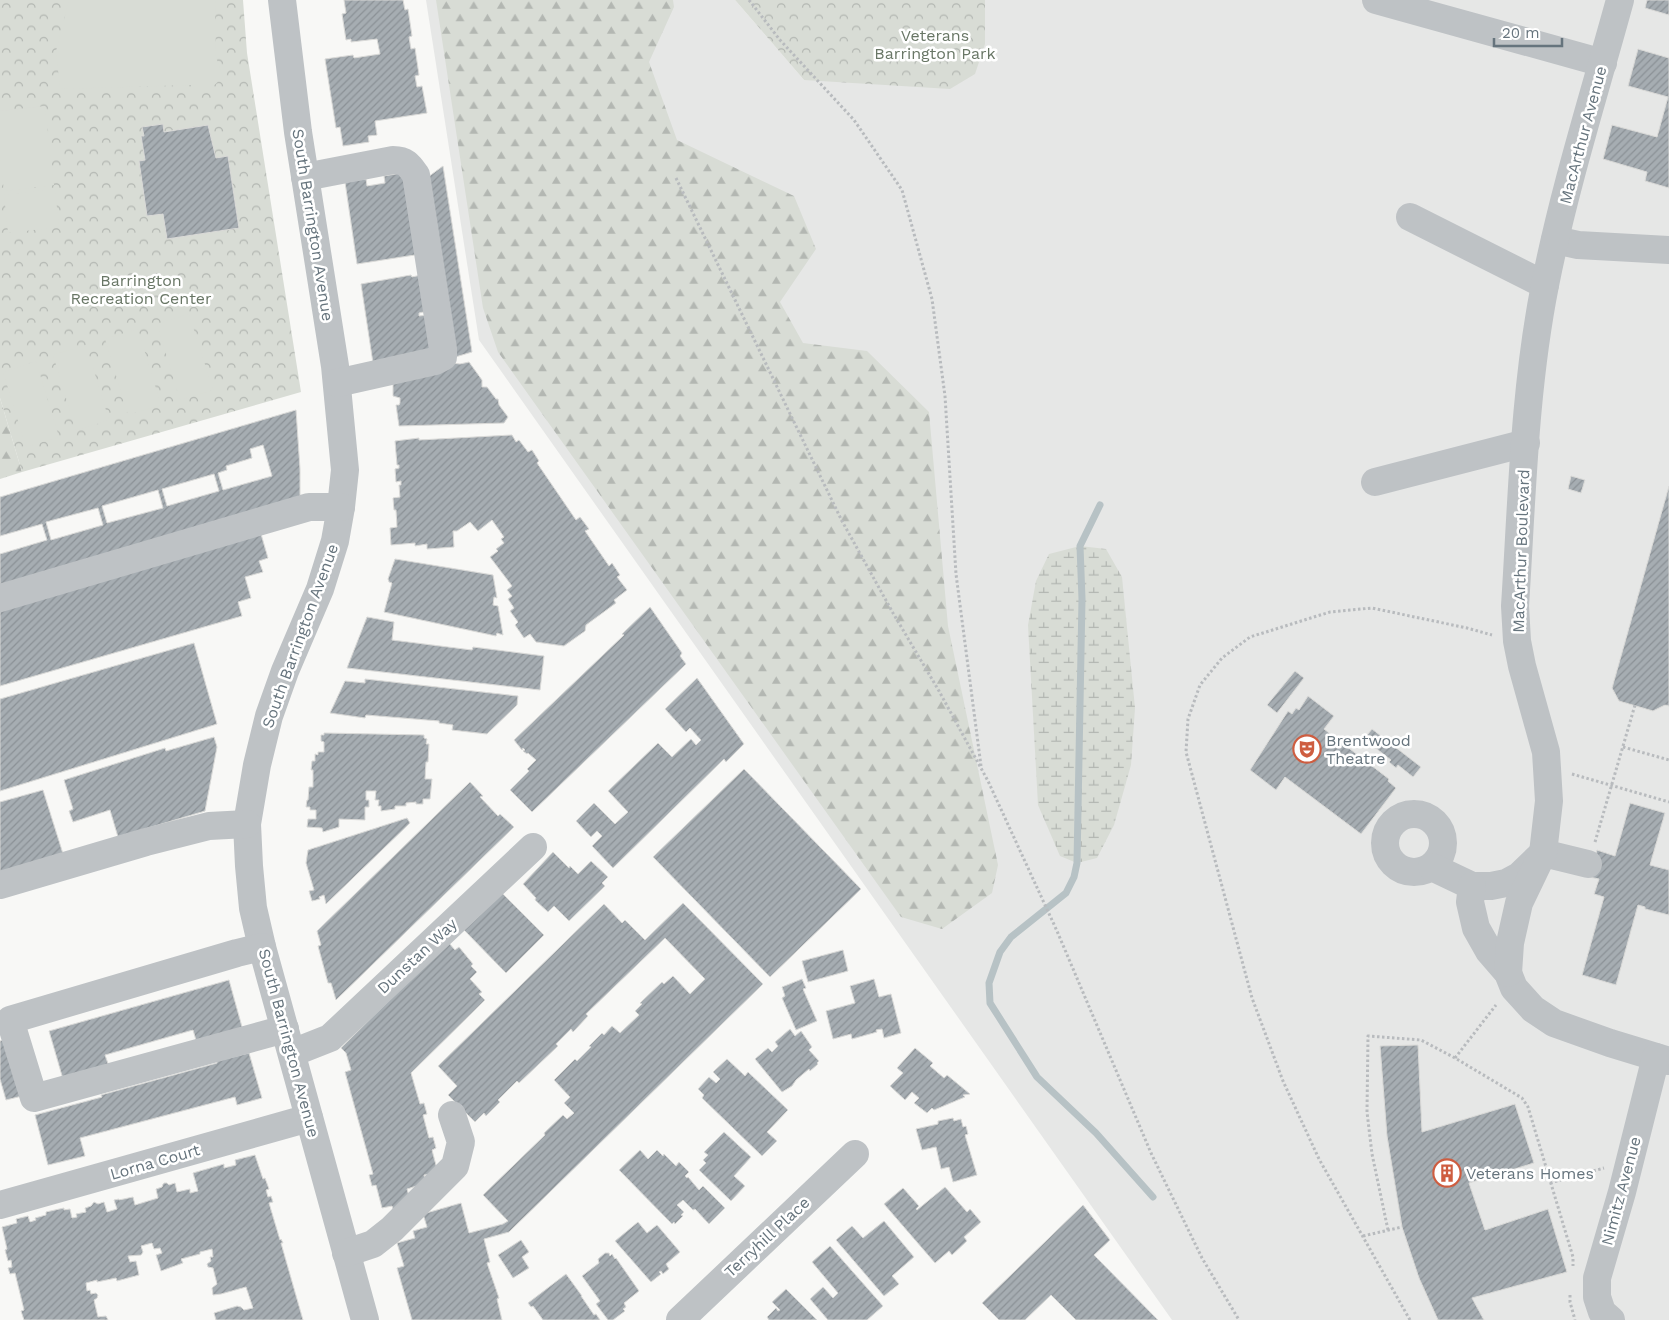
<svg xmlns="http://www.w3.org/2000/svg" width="1669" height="1320" viewBox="0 0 1669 1320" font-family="'Work Sans',sans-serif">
  <defs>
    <pattern id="forest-firs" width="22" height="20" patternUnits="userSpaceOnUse" patternTransform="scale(1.25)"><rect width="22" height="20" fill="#d8dcd5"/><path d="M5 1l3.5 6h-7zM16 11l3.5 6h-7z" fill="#b3b7b2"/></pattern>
    <pattern id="wetland-marsh" width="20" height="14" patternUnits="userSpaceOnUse" patternTransform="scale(1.25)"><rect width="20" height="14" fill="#d8dcd5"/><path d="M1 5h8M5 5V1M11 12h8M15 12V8" fill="none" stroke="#b3b7b2"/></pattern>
    <pattern id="park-crowns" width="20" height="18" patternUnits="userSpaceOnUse" patternTransform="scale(1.25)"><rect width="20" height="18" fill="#d8dcd5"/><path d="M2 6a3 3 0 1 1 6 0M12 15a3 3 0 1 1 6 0" fill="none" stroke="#b3b7b2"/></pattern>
    <pattern id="building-hatch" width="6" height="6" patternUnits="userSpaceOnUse" patternTransform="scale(1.25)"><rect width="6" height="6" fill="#a6adb2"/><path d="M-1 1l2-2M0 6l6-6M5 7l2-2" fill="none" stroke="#8b9196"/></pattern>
  </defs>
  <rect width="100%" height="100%" fill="#f8f8f6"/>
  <!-- built -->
  <polygon fill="#e6e7e6" points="426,0 735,0 804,80 985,44 985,0 1669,0 1669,1320 1172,1320 479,340"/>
  <!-- forest -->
  <g fill="url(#forest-firs)">
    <polygon points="436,0 673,0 674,7 649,62 677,140 794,196 816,249 780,302 803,343 867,351 929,412 948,626 998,865 992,893 942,929 901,917 498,352 483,308"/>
    <polygon points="0,398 22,472 0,479"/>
  </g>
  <!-- wetland -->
  <polygon fill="url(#wetland-marsh)" points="1080,546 1106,549 1122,577 1135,708 1131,765 1114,825 1097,858 1077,863 1060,856 1038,805 1028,625 1036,581 1049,554"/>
  <!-- park -->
  <g fill="url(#park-crowns)">
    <polygon points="0,0 243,0 247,53 301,392 22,472 0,398"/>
    <polygon points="735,0 985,0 985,44 975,74 950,89 804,80"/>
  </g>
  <!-- garden -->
  <g fill="#d8dcd5">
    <polygon points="69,0 215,0 216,57 223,77 207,92 190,85 60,89 56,51"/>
    <polygon points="45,106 54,185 4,191 0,159 0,111"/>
    <polygon points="55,189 59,227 8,233 4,195"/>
    <polygon points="189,314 213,390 180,400 157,324"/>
    <polygon points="138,329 161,405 128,415 105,339"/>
    <polygon points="86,345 109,420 76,431 53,355"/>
    <polygon points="36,361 59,437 26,447 3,372"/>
  </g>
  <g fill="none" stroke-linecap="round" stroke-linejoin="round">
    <!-- stream -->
    <polyline stroke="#b7c2c5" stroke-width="7" points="1100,505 1080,546 1082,599 1077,863 1074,877 1066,893 1011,937 1000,952 989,983 990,1003 1037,1077 1096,1133 1153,1197"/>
  </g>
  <!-- building -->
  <g fill="url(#building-hatch)" stroke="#dadad8" fill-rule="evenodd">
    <polygon points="344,0 403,0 405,10 408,9 412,36 409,37 411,49 415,48 419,75 415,76 417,87 422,86 427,113 375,121 377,135 368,136 369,142 343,146 340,127 336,128 325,59 353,55 354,58 380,54 377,39 351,42 351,39 346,40 342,14 346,13"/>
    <polygon points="1647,0 1669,0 1669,15 1645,8"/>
    <polygon points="1638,49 1669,58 1669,188 1645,181 1647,172 1603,159 1612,125 1657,137 1668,97 1628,86"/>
    <polygon points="163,124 164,132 208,125 216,158 228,156 239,228 167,239 163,214 147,216 139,161 145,160 141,136 144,136 142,127"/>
    <polygon points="443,166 472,352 452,358 424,180"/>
    <polygon points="407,172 421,254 357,264 345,182 366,179 367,186 385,183 384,176"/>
    <polygon points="411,275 412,277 421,275 427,311 419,313 419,316 428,315 437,352 373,363 361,284"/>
    <polygon points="469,362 482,380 482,387 487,387 496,399 498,399 499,405 508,417 504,423 399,426 396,405 399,405 400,403 400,398 393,396 393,382 453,363 460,364"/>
    <path d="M 296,410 L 300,469 L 300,503 L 0,594 L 0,554 L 47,540 L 42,524 L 0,536 L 0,497 ZM 263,445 L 272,476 L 223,490 L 218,473 L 227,470 L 226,466 L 252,458 L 250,449 ZM 214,474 L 219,491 L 167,506 L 162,489 ZM 158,490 L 163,508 L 107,523 L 102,506 ZM 98,508 L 103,525 L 51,540 L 46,522 Z"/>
    <polygon points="512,435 516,442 519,440 528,452 532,450 539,461 537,463 576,520 580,517 589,529 585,531 609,566 612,563 620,575 617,577 627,590 614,600 616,603 586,625 585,631 564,646 536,642 530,634 524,638 515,625 518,622 510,611 514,608 508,599 512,596 507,590 512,586 490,557 498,551 496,549 504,543 501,539 504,537 492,520 478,531 470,522 457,531 453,531 454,547 427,549 427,544 415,546 415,543 391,545 390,528 397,527 396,510 394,510 393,498 400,497 399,485 401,485 401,481 396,482 395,469 399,468 399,465 397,465 395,441 419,438 419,440"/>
    <polygon points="1571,476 1585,480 1581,493 1568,489"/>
    <polygon points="1669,486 1669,706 1665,705 1653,711 1619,701 1612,688"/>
    <polygon points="261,534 268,558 259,561 263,572 245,577 251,598 238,602 242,616 0,686 0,609"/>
    <polygon points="395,559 493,575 497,598 494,597 493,605 498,606 503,635 497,633 496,636 384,612 392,583 389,582 388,579"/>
    <polygon points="650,607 682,653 680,656 686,664 532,812 510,790 529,771 527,769 536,760 528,753 527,754 523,751 525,750 523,748 522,750 514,740 624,635 622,634"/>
    <polygon points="367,617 394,622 392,640 472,650 473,647 544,656 540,690 347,668"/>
    <polygon points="194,643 217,724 0,791 0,699"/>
    <polygon points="1295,671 1304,678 1277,713 1267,705"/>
    <polygon points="697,678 744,744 726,762 724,759 613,868 592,846 602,836 597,831 591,837 576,821 594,803 615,824 628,812 608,791 658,743 672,757 691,739 696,745 701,740 690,728 686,732 665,709"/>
    <polygon points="365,679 518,696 517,705 487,734 452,730 453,725 439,723 439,721 366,715 365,718 330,713 345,681 365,683"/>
    <polygon points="1308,696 1334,716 1324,729 1389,779 1388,781 1396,788 1361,834 1285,777 1276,790 1250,770 1288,711 1292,714 1296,708 1299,710"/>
    <polygon points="1372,729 1421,767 1413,777 1398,765 1396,768 1389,762 1391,760 1364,739"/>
    <polygon points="324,733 424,735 424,738 427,739 426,744 429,744 428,762 426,762 425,779 432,779 430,799 423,799 423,804 416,804 416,802 406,803 406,806 395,806 395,809 381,811 381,806 378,806 379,800 375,800 376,791 366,791 366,800 369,800 369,807 365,807 365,820 339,819 339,827 323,832 322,828 307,827 308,819 316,819 316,810 310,810 310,807 306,807 307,800 308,800 309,787 313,787 313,770 311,770 312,761 315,761 315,754 318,755 318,752 324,752 324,742 321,741 321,735 324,735"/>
    <polygon points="214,737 217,747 205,811 118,837 110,810 73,822 69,811 73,809 64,780 165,748 166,751"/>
    <polygon points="744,769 861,889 770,977 653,857"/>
    <polygon points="470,782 483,796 480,797 498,816 500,814 514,827 336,1000 331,983 328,983 318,946 321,945 317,931"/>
    <polygon points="43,790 64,857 0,873 0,802"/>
    <polygon points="1630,803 1665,813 1650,865 1669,870 1669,915 1645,909 1645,907 1638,905 1616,985 1582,975 1604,897 1594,894 1599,879 1589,877 1597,850 1615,856"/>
    <polygon points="407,818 410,823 326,904 324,895 319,897 320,899 312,901 309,891 314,890 306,863 308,850"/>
    <polygon points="553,852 569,868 570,866 578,874 591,861 608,877 602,883 605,886 569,921 554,906 548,912 535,900 536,898 523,884"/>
    <polygon points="502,893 544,935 506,973 464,930"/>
    <polygon points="683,903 763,984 509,1232 484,1239 490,1262 487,1263 499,1298 497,1299 502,1320 412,1320 397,1268 404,1266 397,1243 415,1238 413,1231 427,1227 423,1214 461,1203 469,1233 503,1224 508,1221 483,1195 545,1135 544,1133 563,1115 567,1119 574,1113 564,1103 570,1097 554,1080 575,1059 577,1061 591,1047 589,1046 602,1033 604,1035 612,1026 620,1033 639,1015 635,1011 642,1004 640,1003 662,982 664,984 673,976 690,994 705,979 665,938 586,1014 588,1016 573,1032 571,1029 556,1044 558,1046 519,1083 517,1081 498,1100 500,1102 486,1116 484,1113 475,1122 448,1095 457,1086 438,1066 604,904 622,923 625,920 645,940"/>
    <polygon points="448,942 455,950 459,947 473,964 471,966 477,972 470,979 482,992 479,994 485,1000 411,1073 420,1104 424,1103 427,1114 423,1115 429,1138 433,1137 436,1148 432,1150 437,1169 432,1174 424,1175 426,1183 407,1189 410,1200 393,1209 392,1206 382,1208 376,1185 372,1186 369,1175 373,1174 345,1072 351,1070 346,1053 341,1048"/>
    <polygon points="843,950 848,971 808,982 802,961"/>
    <polygon points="802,979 806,988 803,989 817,1021 796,1030 782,998 785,996 782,987"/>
    <polygon points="874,979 879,997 891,994 901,1033 884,1038 882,1029 876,1030 877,1032 852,1039 851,1034 833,1039 826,1011 855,1003 850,986"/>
    <polygon points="229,980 244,1034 198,1047 193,1030 105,1055 111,1072 65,1086 49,1031"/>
    <polygon points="790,1029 795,1036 801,1031 812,1047 809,1050 819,1061 817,1063 818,1064 810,1071 809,1069 796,1080 792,1086 782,1092 755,1059 768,1048 772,1052 778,1046 775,1042"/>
    <polygon points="10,1038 26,1095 6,1100 0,1079 0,1041"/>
    <polygon points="1418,1045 1422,1132 1515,1104 1534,1163 1469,1183 1485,1230 1548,1209 1567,1272 1472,1298 1484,1320 1438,1320 1419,1278 1402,1227 1387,1136 1380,1046"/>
    <polygon points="915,1048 933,1063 930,1066 944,1078 947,1075 970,1094 963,1095 965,1097 934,1110 932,1108 927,1113 914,1103 919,1098 912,1092 905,1100 890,1086 903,1073 897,1068"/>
    <polygon points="249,1053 262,1098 237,1105 235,1097 80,1138 85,1156 48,1165 35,1115 102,1097 101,1095 217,1063 217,1061"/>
    <polygon points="727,1059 745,1076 748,1072 788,1110 767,1132 777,1141 762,1156 702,1098 704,1095 698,1089 709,1077 716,1083 720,1079 713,1072"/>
    <polygon points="953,1118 954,1121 961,1119 963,1127 966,1126 968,1134 965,1135 977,1175 953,1182 949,1167 941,1169 936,1147 922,1150 916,1129 938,1124 938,1121"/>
    <polygon points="724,1132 751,1157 734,1176 745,1186 731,1201 699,1170 706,1163 703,1160 708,1155 704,1152"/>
    <polygon points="640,1150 648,1159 657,1150 663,1156 664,1154 676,1166 679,1162 689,1172 685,1176 687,1178 688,1177 699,1190 703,1186 725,1208 709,1224 695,1209 693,1210 683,1200 677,1205 684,1212 681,1215 683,1216 675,1224 674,1222 672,1224 619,1170"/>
    <polygon points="255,1155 263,1179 265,1178 269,1189 266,1190 268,1197 271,1196 273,1202 269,1203 280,1240 281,1239 283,1243 281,1243 303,1320 216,1320 214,1313 237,1306 241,1307 244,1310 253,1308 246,1287 221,1294 213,1295 212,1288 217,1284 213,1268 208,1267 207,1264 211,1261 210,1257 213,1257 212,1249 200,1252 200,1254 181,1259 183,1263 161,1271 156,1255 162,1253 160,1248 154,1249 152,1243 141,1246 143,1252 141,1255 128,1256 130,1262 136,1261 139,1275 117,1281 116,1278 97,1282 97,1280 86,1283 87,1291 90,1290 91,1294 96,1293 98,1295 97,1298 94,1300 98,1317 106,1316 108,1320 24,1320 21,1311 24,1310 15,1273 10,1274 8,1268 12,1267 11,1260 8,1261 5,1250 7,1249 2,1227 17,1223 16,1219 28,1216 30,1222 36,1220 35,1218 46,1215 46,1212 64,1208 64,1210 70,1209 72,1218 77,1217 76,1214 86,1212 85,1208 91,1206 94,1202 98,1204 104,1202 107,1212 117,1209 114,1200 119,1199 119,1200 133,1197 135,1205 158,1198 156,1189 162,1187 163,1184 164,1183 167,1183 169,1185 175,1183 177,1192 190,1189 190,1193 198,1191 193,1173 224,1164 224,1168 236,1165 235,1160"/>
    <polygon points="945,1187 967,1212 970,1209 981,1222 964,1237 967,1241 952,1255 949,1251 935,1263 884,1204 903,1188 919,1206 916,1209 917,1210"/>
    <polygon points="1083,1205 1110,1240 1094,1255 1158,1320 1076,1320 1051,1295 1025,1320 999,1320 982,1303"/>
    <polygon points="884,1221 914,1257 892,1276 899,1284 884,1296 836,1240 852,1226 863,1238"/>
    <polygon points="638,1222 647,1233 657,1225 680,1252 666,1264 669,1269 663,1274 661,1271 659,1272 661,1274 651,1282 615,1241"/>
    <polygon points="521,1240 529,1252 522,1257 529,1268 513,1278 498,1255"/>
    <polygon points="830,1246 883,1306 867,1320 828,1320 810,1299 823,1287 833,1298 838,1293 812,1262"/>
    <polygon points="605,1253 609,1253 610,1256 612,1254 615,1259 616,1258 639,1291 624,1303 626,1307 623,1309 625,1311 613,1320 608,1320 596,1304 600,1301 582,1276 599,1263 598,1259"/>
    <polygon points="566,1274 582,1296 581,1296 594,1315 596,1314 600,1320 543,1320 533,1306 531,1307 528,1303"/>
    <polygon points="786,1289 817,1320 769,1320 767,1317 776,1308 778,1311 780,1310 772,1302"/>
  </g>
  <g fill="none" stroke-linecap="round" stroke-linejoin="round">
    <!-- path -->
    <g stroke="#b8bbbe" stroke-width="3" stroke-dasharray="2.5 2.5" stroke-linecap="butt">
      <polyline points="749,0 780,40 854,120 902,190 932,299 945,396 956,574 981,766"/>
      <polyline points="676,178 842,521 893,613 939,691 988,781 1057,931 1151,1153 1202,1258 1239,1320"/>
      <polyline points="1623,747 1669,760"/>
      <polyline points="1572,774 1669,802"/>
      <polyline points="1595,842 1635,705"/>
      <polyline points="1455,1058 1496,1005"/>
      <polyline points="1550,1183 1604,1168"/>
      <polyline points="1388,1230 1372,1154 1367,1112 1368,1036 1421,1040 1455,1058 1522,1098 1528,1107 1573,1257 1573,1266"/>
      <polyline points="1363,1236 1402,1227"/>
      <polyline points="1570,1295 1570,1302 1575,1320"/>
      <polyline points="1410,1320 1319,1159 1283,1081 1252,998 1186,752 1188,719 1200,685 1222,658 1250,637 1330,612 1372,608 1467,628 1492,635"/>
    </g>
    <!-- minor -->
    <g stroke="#bec2c5" stroke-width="28">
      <polyline points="282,0 298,132 335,366 345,470 341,507 335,541 320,589 285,671 269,716 257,765 247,824 249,866 253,908 262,947 365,1320"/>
      <polyline points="1376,0 1603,63"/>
      <path d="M 305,177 L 393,160 C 406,160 409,165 416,175 L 443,349 L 443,357 L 435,361 L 337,383"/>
      <polyline points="1410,217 1545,285"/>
      <polyline points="1555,240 1578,245 1669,250"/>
      <polyline points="1375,482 1526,443"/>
      <polyline points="0,598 309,507 341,507"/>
      <circle cx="1414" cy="843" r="29"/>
      <polyline points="1432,867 1472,886 1491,886 1506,883 1519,876 1543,853 1588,864"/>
      <polyline points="0,885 146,842 209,826 247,824"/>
      <polyline points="1472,886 1470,902 1476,928 1489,951 1508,973 1514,988 1533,1009 1554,1023 1610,1043 1669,1061"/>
      <polyline points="262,947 237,953 10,1020 34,1098 285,1029"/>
      <path d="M 1508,973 L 1510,943 L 1519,903 L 1543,853 L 1549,801 L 1546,752 L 1522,666 L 1517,641 L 1515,606 C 1522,499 1524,391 1545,285 C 1564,189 1594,95 1620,0"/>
      <polyline points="292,1053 330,1038 533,847"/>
      <polyline points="0,1205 309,1118"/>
      <polyline points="346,1253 373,1244 392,1229 455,1166 461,1142 452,1115"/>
      <polyline points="680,1320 855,1154"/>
      <polyline points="1611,1320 1602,1312 1597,1297 1597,1278 1622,1192 1656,1057"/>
    </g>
  </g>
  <!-- icons -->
  <defs>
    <g id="theatre-ring" transform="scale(1.4375)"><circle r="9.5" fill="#fff" stroke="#ce5d40" stroke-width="1.5"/><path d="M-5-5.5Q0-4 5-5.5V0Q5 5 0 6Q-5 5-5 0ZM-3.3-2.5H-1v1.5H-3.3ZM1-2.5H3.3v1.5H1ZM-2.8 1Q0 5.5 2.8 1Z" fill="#ce5d40"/></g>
    <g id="building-ring" transform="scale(1.4375)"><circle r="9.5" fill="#fff" stroke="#ce5d40" stroke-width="1.5"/><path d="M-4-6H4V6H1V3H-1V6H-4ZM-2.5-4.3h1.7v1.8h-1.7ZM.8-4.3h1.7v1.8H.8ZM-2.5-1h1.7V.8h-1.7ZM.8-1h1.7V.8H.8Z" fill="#ce5d40"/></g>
  </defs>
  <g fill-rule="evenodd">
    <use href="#theatre-ring" x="1307" y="749"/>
    <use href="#building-ring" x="1447" y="1173"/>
  </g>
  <g text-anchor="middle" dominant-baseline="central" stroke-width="5" stroke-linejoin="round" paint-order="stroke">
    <!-- park labels -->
    <g font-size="16" fill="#687665" stroke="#fff">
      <text x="935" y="35">Veterans<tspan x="935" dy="18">Barrington Park</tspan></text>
      <text x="141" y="280">Barrington<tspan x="141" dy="18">Recreation Center</tspan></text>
    </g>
    <!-- street labels -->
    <g font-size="16" fill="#66747d" stroke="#fff">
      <text transform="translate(1583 135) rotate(-75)">MacArthur Avenue</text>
      <text transform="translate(313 225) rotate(81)">South Barrington Avenue</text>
      <text transform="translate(1521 551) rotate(-88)">MacArthur Boulevard</text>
      <text transform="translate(300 636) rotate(-70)">South Barrington Avenue</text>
      <text transform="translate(417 956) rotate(-43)">Dunstan Way</text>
      <text transform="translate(289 1043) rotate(75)">South Barrington Avenue</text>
      <text transform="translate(155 1162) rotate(-16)">Lorna Court</text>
      <text transform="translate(1621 1191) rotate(-75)">Nimitz Avenue</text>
      <text transform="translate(767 1237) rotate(-43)">Terryhill Place</text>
    </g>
    <!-- poi labels -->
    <g font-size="16" fill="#66747d" stroke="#fff" text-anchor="start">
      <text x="1326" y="740">Brentwood<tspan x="1326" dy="18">Theatre</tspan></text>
      <text x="1466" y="1173">Veterans Homes</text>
    </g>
  </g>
  <!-- scale -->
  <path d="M1494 38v8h68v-8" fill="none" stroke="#66747d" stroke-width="2.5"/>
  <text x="1502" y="38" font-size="15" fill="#66747d" stroke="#ffffff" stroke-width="4" paint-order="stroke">20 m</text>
</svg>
